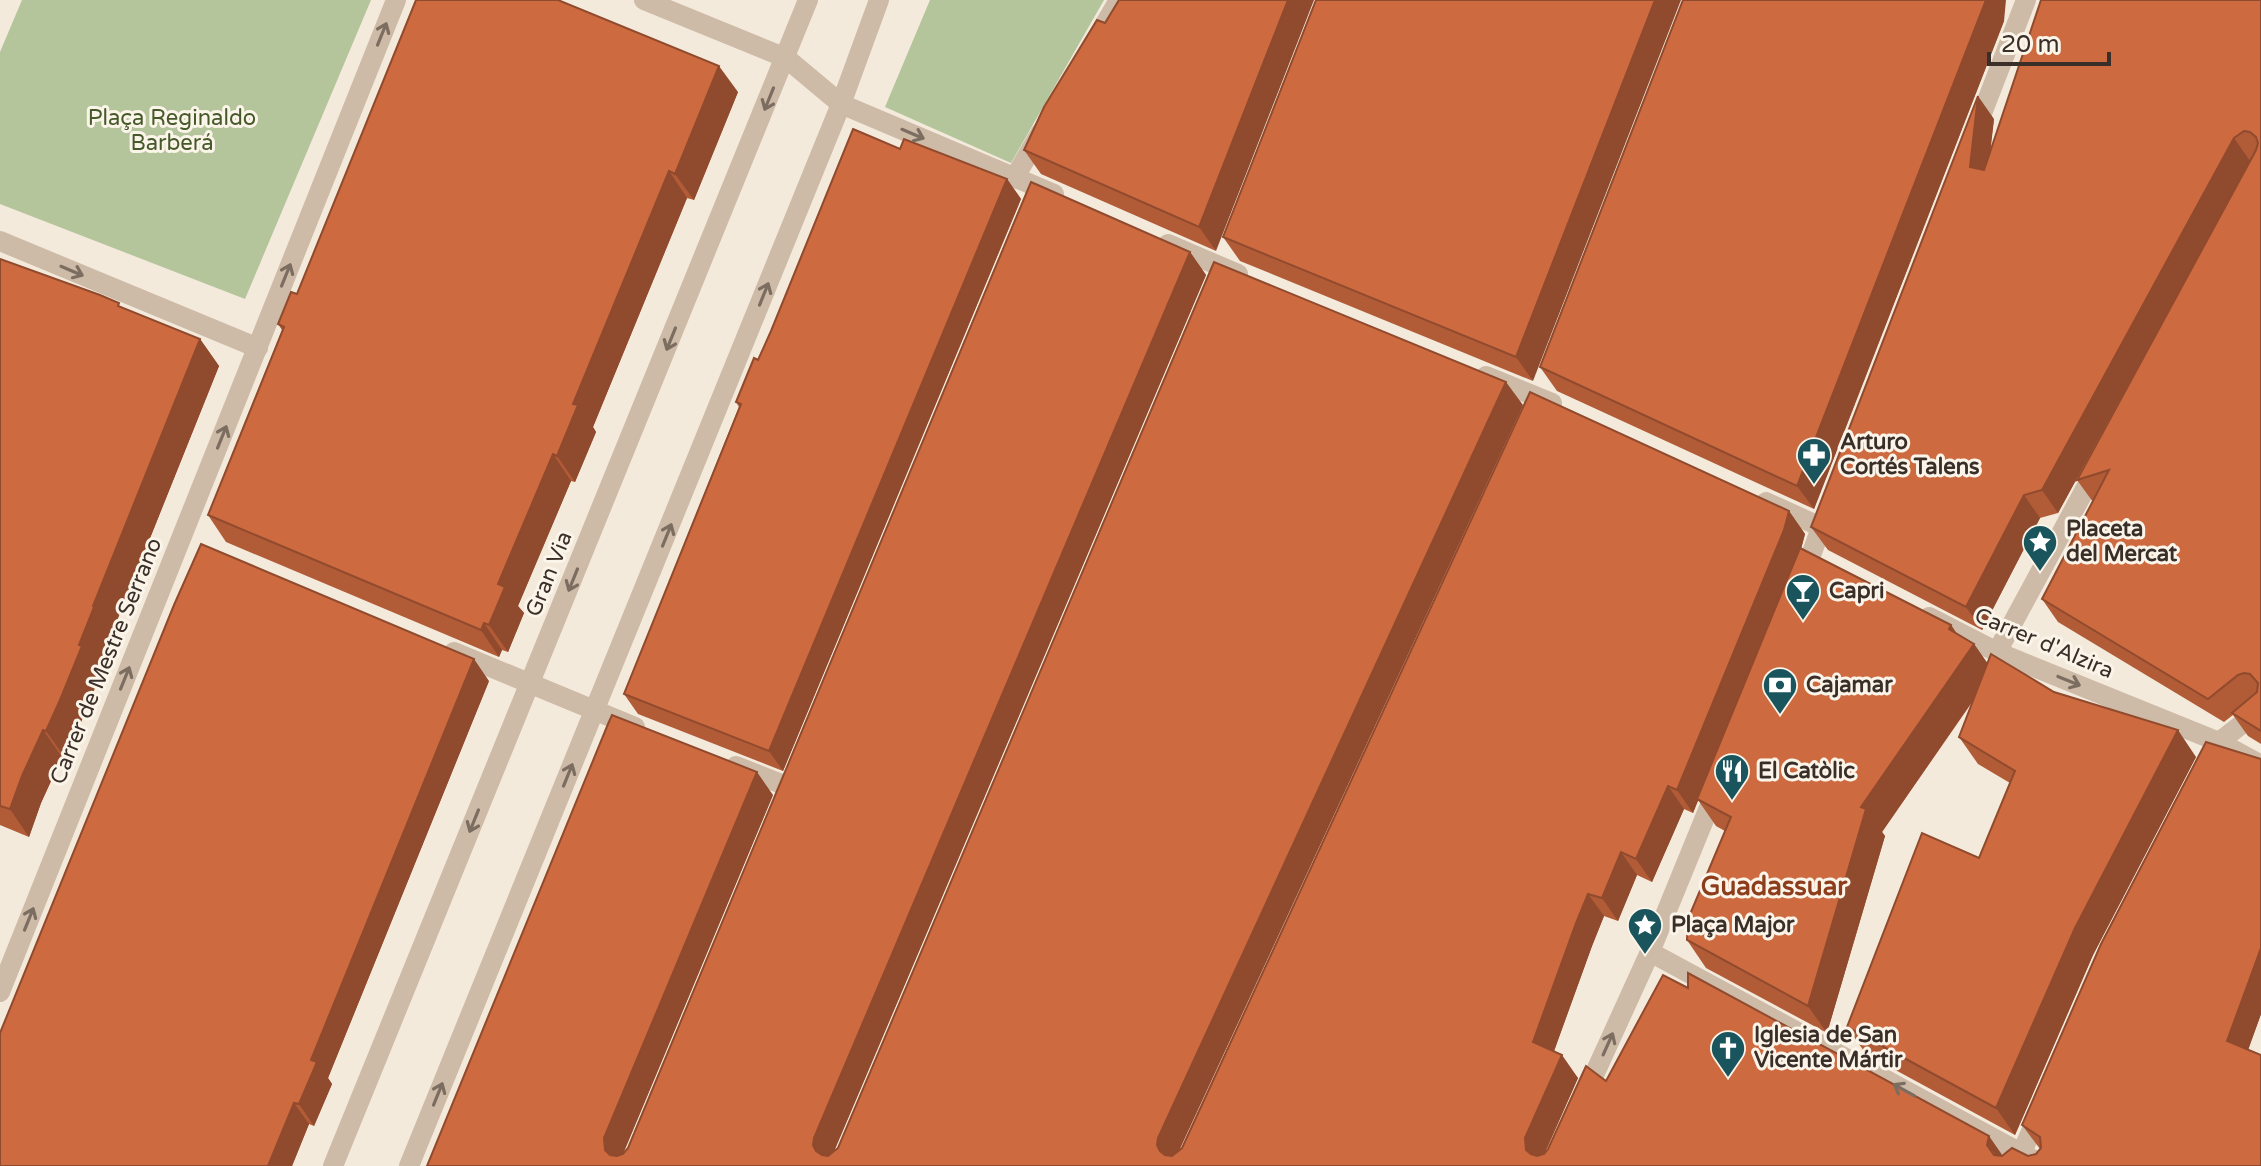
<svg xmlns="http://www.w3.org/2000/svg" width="2261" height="1166" viewBox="0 0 2261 1166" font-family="'Varela Round',sans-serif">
  <rect width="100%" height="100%" fill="#f4eadc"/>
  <!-- green -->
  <g fill="#b4c49b">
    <polygon points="22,0 371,0 245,299 0,204 0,52"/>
    <polygon points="930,0 1104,0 1011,163 885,107"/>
  </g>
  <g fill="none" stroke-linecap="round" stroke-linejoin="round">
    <!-- minor -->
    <g stroke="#cdbaa7" stroke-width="20">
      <polyline points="644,0 786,58 841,104 1054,194"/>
      <polyline points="1092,46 1119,0"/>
      <polyline points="1976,129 2026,0"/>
      <polyline points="1015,177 1041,132"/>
      <polyline points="0,241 258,348"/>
      <polyline points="1168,244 1238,274"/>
      <polyline points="1486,376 1552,403"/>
      <polyline points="1766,502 1821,527"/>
      <polyline points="1803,577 1825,517"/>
      <polyline points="1929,617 1997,652 2219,742 2261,765"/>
      <polyline points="454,652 635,727"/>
      <polyline points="1997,652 2096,469"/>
      <polyline points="736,766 789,787"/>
      <polyline points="2205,769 2219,742 2261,709"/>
      <polyline points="1650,952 2045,1166"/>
      <polyline points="0,992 396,0"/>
      <polyline points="1584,1097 1650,952 1717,788"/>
      <polyline points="333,1166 808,0"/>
      <polyline points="409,1166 841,104 879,0"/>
      <polyline points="2016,1166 2040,1111"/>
    </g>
  </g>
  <!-- wall -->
  <g fill="#b15b37">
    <polygon points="1316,0 1533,381 1240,261 1223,237"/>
    <polygon points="2261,0 2261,744 2248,736 2233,715 2224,722 2058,622 2042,599 2093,502 2077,480 2251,160 2058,513 2040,518 1982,630 1828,550 1811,527 1994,119 1990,150"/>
    <polygon points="1097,20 1216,251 1041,174 1024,150"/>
    <polygon points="2004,21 1814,509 1557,391 1540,367"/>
    <polygon points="738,92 694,200 687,198 593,427 596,432 575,482 571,481 518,606 524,613 508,652 502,650 499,657 226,542 208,515 282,330 278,324 297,294"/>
    <polygon points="900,149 1007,179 1021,199 783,771 638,714 624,694 739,407 736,402 758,360"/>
    <polygon points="1190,252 1206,275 834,1151 1523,405 1179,1151 1789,511 1805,534 1801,549 1951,625 1957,634 1974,644 1987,663 2196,757 2093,955 2015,1135 1866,1054 1847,1027 1979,858 2010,783 1978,764 1959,737 1973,701 1882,832 1885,836 1827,1033 1706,968 1687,940 1725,831 1716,826 1698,800 1693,813 1684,809 1652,882 1637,875 1618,921 1604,916 1592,946 1554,1051 1578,1078 1545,1153 1606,1081 2002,1156 2028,1156 2036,1154 2040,1149 2022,1125 2261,759 2261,1014 2248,1050 2261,1166 427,1166 773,795 623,1154 628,1148"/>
    <polygon points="0,259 200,339 219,366 112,633 113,634 99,671 101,673 79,727 66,759 62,757 41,803 29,837 0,825"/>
    <polygon points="489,681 328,1078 332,1084 314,1126 309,1124 292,1166 0,1166"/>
  </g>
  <!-- shaded-wall -->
  <g fill="#904a2d">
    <polygon points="1288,0 1314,0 1216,251 1199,227"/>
    <polygon points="1655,0 1681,0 1533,381 1516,357"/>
    <polygon points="1986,0 2006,0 2004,21 1814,509 1797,486"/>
    <polygon points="719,66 738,92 694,200 675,174"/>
    <polygon points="1978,96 1994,119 1986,190 1970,167"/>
    <polygon points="2234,138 2250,161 2058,513 2042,490"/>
    <polygon points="669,171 687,198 593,427 596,432 575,482 557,456 573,404"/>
    <polygon points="1007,179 1021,199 783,771 769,751"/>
    <polygon points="1190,252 1206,275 830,1161 816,1151 813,1145 814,1138"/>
    <polygon points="200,339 219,366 112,633 113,634 99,671 101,673 66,759 46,731 93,606"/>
    <polygon points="1506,382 1523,405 1174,1161 1160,1151 1157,1145 1158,1138"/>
    <polygon points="553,454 571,481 518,606 524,613 508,652 489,625 498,584"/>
    <polygon points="2024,495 2040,518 1982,630 1966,607"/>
    <polygon points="1789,511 1805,534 1800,553 1693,813 1677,790"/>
    <polygon points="484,623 502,650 499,657 481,630"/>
    <polygon points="1951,625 1969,652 1974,644 1993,671 1882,832 1885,836 1827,1033 1808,1006 1861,807"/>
    <polygon points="474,659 489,681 328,1078 332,1084 314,1126 299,1104 311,1060"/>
    <polygon points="43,730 62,757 41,803 29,837 10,809 22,776"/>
    <polygon points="2178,730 2196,757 2093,955 2015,1135 1996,1108 2075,928"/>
    <polygon points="757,772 773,795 620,1161 605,1150 604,1138"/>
    <polygon points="1668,786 1684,809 1652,882 1636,859"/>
    <polygon points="1621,852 1637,875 1618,921 1602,898"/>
    <polygon points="1588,894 1604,916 1592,946 1549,1065 1533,1042 1576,923"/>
    <polygon points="2261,948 2261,1014 2243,1064 2227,1041"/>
    <polygon points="1562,1055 1578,1078 1541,1161 1542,1166 1526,1150 1525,1138"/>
    <polygon points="294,1103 309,1124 292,1166 268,1166"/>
    <polygon points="1989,1136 2005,1159 2004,1166 1987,1145"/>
  </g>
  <!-- building -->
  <g fill="#ce6a40" stroke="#904a2d" stroke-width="2">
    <polygon points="416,0 558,0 719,66 675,174 669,171 573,404 578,405 557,456 553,454 498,584 505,587 489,625 484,623 481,630 208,515 284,327 278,324 291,292 297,294"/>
    <polygon points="1119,0 1288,0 1199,227 1024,150 1044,107 1097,20 1105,23"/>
    <polygon points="1316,0 1655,0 1516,357 1223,237"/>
    <polygon points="1683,0 1986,0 1797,486 1540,367"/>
    <polygon points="2041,0 2261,0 2261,731 2232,713 2257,692 2258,683 2250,674 2244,673 2238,675 2208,699 2042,599 2109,470 2077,480 2256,150 2258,143 2256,137 2250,132 2244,131 2234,138 2042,490 2024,495 1966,607 1811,527 1978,96 1970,167 1984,170"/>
    <polygon points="853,129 900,149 904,139 1007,179 769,751 624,694 741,404 736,402 754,358 758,360 771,331"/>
    <polygon points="1031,182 1190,252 814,1138 813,1145 816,1151 822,1155 828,1156 838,1148 1214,262 1506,382 1158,1138 1157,1145 1160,1151 1165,1155 1172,1156 1182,1148 1530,392 1789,511 1784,530 1677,790 1668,786 1636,859 1621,852 1602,898 1588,894 1576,923 1533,1042 1562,1055 1525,1138 1526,1150 1531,1154 1537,1156 1544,1154 1548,1149 1586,1066 1606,1081 1663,975 1688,988 1688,973 1989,1136 1987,1145 1994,1155 2002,1156 2012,1148 2028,1156 2036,1154 2041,1148 2040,1137 2022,1125 2101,944 2206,742 2261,759 2261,948 2227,1041 2261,1055 2261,1166 427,1166 608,724 612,715 757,772 604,1138 605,1150 610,1155 617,1156 623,1154 628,1148"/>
    <polygon points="0,259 100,295 119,303 118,306 200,339 93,606 94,607 79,645 82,646 60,700 46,731 43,730 22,776 10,809 0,806"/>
    <polygon points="201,544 474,659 311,1060 317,1062 299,1104 294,1103 268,1166 0,1166 0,1033 174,605"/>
    <polygon points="1800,548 1951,625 1949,629 1974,644 1861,807 1866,809 1808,1006 1687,940 1688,919 1731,817 1697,799"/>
    <polygon points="1991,654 2054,692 2178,730 2075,928 1996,1108 1847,1027 1922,833 1979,858 2015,771 1959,737"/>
  </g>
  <!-- one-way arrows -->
  <defs><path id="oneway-shaft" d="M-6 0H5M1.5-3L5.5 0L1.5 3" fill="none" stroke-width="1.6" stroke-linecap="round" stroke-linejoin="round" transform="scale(2)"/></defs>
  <g stroke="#7c6d61">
    <use href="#oneway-shaft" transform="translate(382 34) rotate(-68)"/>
    <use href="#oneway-shaft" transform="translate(769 99) rotate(112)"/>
    <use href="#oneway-shaft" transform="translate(913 134) rotate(23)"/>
    <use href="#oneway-shaft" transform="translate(72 271) rotate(23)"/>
    <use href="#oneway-shaft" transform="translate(286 275) rotate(-68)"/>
    <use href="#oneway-shaft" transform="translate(764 294) rotate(-68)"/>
    <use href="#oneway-shaft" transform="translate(671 339) rotate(112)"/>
    <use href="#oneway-shaft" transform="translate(222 437) rotate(-68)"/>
    <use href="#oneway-shaft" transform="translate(667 535) rotate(-68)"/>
    <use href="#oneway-shaft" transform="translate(573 580) rotate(112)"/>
    <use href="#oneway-shaft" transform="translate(125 678) rotate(-68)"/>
    <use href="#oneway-shaft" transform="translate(2069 681) rotate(22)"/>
    <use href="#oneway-shaft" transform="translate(568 775) rotate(-68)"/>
    <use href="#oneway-shaft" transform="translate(474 821) rotate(112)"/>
    <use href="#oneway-shaft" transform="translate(29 919) rotate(-68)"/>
    <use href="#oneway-shaft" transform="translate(1608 1044) rotate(-66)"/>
    <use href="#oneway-shaft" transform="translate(1904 1090) rotate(-151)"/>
    <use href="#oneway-shaft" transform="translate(438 1094) rotate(-68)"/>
  </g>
  <!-- icons -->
  <defs>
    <g id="pharmacy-pin" transform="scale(1.8)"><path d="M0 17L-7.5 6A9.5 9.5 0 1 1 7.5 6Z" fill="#1a555d" stroke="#fbf4e9"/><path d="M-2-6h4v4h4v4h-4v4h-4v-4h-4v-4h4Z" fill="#fff"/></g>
    <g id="sight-pin" transform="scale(1.8)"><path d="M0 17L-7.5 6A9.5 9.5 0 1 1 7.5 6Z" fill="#1a555d" stroke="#fbf4e9"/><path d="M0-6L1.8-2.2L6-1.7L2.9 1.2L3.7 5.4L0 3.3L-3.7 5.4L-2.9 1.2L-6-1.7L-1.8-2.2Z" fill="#fff"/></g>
    <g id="bar-pin" transform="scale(1.8)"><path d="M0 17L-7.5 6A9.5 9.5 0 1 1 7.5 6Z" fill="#1a555d" stroke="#fbf4e9"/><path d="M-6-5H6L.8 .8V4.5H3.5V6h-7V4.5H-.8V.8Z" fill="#fff"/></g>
    <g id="bank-pin" transform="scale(1.8)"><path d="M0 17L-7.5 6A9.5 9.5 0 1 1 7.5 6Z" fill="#1a555d" stroke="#fbf4e9"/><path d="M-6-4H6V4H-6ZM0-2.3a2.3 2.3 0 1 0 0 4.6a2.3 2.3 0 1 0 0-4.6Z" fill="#fff"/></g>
    <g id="restaurant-pin" transform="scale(1.8)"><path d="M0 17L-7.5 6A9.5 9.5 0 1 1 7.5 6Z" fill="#1a555d" stroke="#fbf4e9"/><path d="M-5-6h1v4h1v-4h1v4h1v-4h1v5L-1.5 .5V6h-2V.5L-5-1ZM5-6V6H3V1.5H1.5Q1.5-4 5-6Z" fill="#fff"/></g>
    <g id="church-pin" transform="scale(1.8)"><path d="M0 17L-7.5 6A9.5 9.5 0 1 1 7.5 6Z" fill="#1a555d" stroke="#fbf4e9"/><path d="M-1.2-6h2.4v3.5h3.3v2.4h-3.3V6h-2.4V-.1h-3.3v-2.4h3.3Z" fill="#fff"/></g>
  </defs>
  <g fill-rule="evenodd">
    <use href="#pharmacy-pin" x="1814" y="455"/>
    <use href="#sight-pin" x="2040" y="542"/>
    <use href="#bar-pin" x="1803" y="591"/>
    <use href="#bank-pin" x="1780" y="685"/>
    <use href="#restaurant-pin" x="1732" y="771"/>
    <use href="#sight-pin" x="1645" y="925"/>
    <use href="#church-pin" x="1728" y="1048"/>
  </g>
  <g text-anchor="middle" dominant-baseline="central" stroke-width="6" stroke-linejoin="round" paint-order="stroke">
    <!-- park labels -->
    <g font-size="22" fill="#45592a" stroke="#fbf4e9">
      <text x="172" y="118">Plaça Reginaldo<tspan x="172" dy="25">Barberá</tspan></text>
    </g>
    <!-- poi labels -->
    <g font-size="22" font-weight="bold" fill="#392e28" stroke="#fbf4e9" text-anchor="start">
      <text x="1840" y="442">Arturo<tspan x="1840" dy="25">Cortés Talens</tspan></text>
      <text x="2066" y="529">Placeta<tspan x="2066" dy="25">del Mercat</tspan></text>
      <text x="1829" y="591">Capri</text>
      <text x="1806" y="685">Cajamar</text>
      <text x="1758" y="771">El Catòlic</text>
      <text x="1671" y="925">Plaça Major</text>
      <text x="1754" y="1035">Iglesia de San<tspan x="1754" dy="25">Vicente Mártir</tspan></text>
    </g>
    <!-- street labels -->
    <g font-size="22" fill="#392e28" stroke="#fbf4e9">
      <text transform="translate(549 574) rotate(-68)">Gran Via</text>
      <text transform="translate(2044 643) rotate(23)">Carrer d'Alzira</text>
      <text transform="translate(106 661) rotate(-68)">Carrer de Mestre Serrano</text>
    </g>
    <!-- quarter labels -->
    <g font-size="26" font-weight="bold" fill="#8d3d1b" stroke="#fbf4e9">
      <text x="1774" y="886">Guadassuar</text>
    </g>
  </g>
  <!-- scale -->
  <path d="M1989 52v12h120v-12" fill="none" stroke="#392e28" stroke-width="4"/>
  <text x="2001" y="52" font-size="24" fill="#392e28" stroke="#fbf4e9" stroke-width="6" paint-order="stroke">20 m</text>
</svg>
